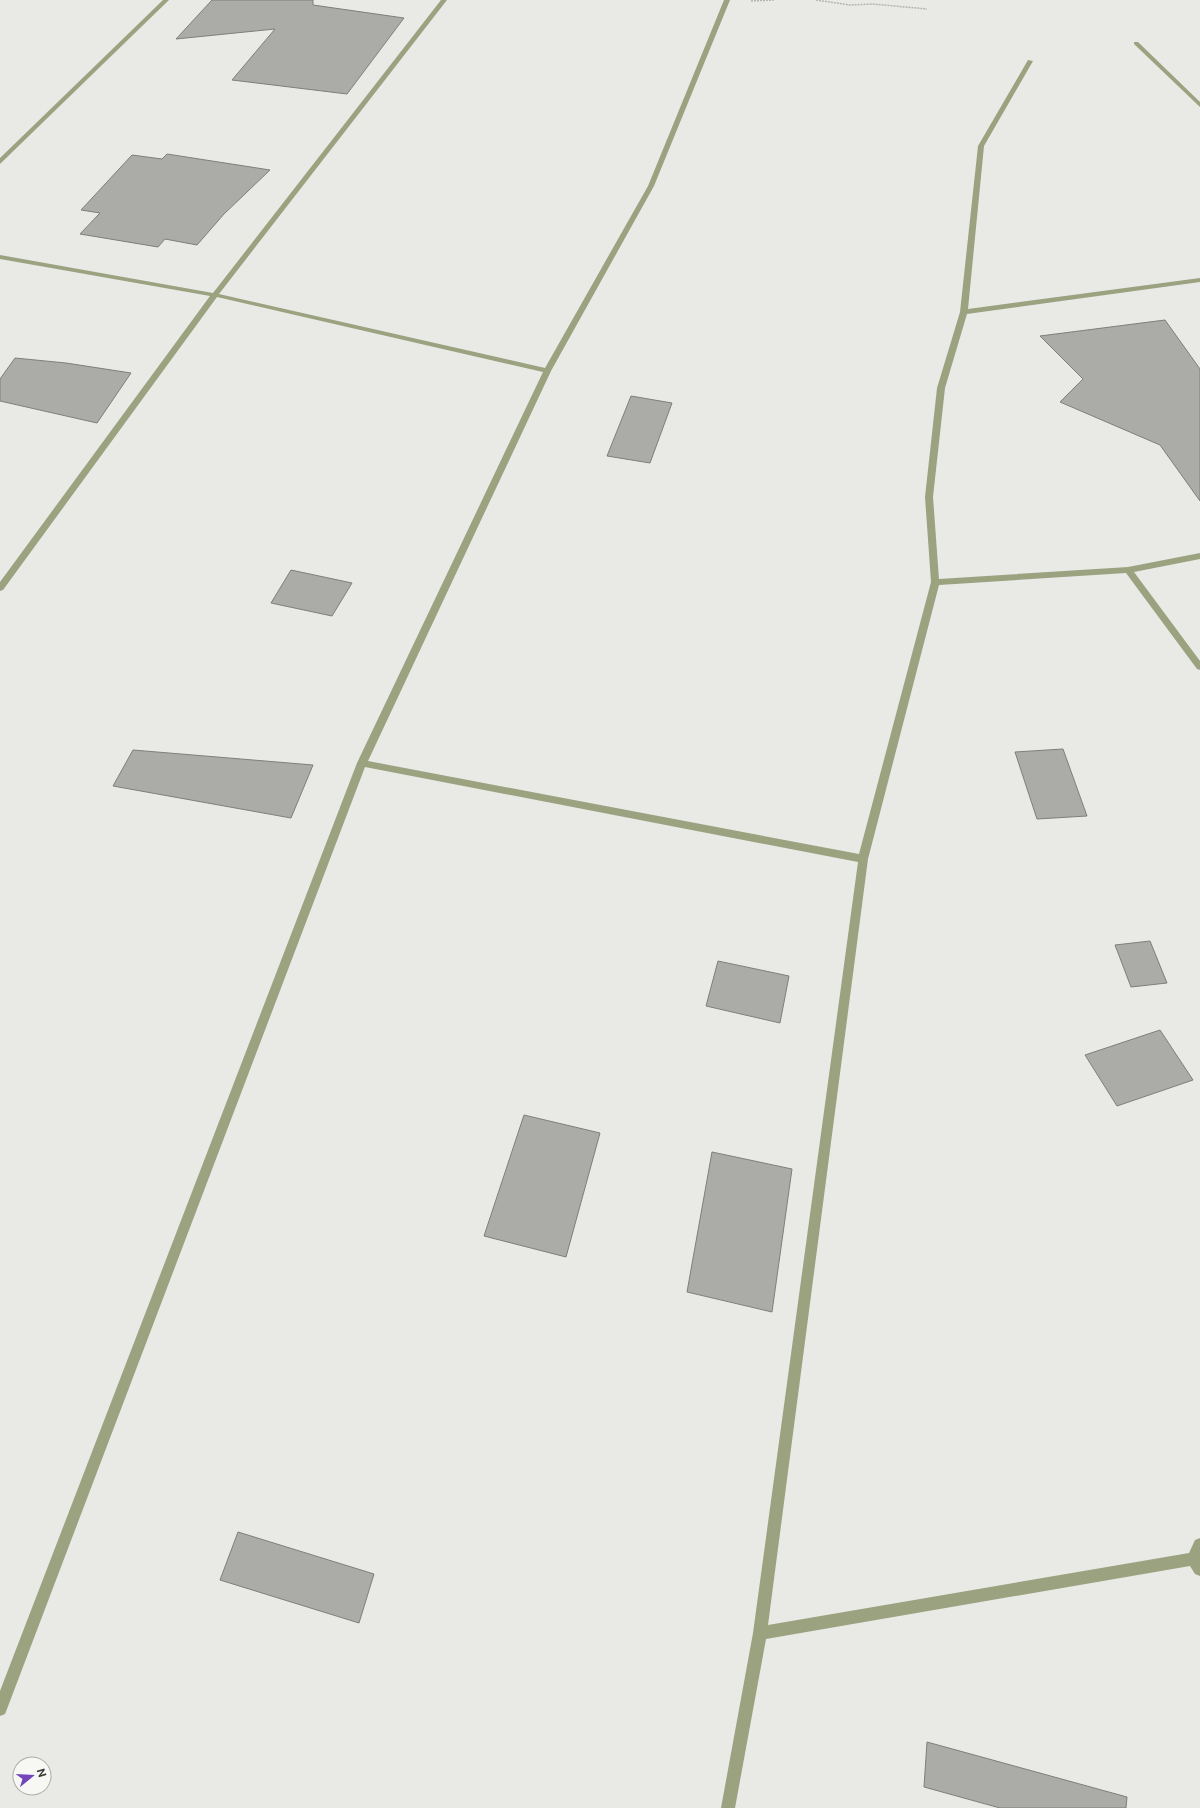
<svg xmlns="http://www.w3.org/2000/svg" width="1200" height="1808" viewBox="0 0 1200 1808" font-family="'Public Sans',sans-serif">
  <rect width="100%" height="100%" fill="#e9eae6"/>
  <!-- building -->
  <g fill="#abaca8" stroke="#7e7f7b">
    <polygon points="212,0 313,0 313,5 404,18 347,94 232,80 275,29 176,39"/>
    <polygon points="167,154 270,170 224,214 197,245 165,239 158,247 80,234 100,213 81,210 132,155 162,159"/>
    <polygon points="1165,320 1200,369 1200,501 1160,445 1060,402 1083,379 1040,336"/>
    <polygon points="15,358 66,363 131,373 97,423 0,401 0,379"/>
    <polygon points="631,396 672,403 650,463 607,456"/>
    <polygon points="291,570 352,583 332,616 271,603"/>
    <polygon points="1063,749 1087,816 1037,819 1015,752"/>
    <polygon points="133,750 313,765 291,818 113,786"/>
    <polygon points="1150,941 1167,983 1131,987 1115,945"/>
    <polygon points="718,961 789,976 780,1023 706,1006"/>
    <polygon points="1160,1030 1193,1080 1117,1106 1085,1055"/>
    <polygon points="524,1115 600,1133 566,1257 484,1236"/>
    <polygon points="712,1152 792,1169 772,1312 687,1292"/>
    <polygon points="238,1532 374,1574 359,1623 220,1580"/>
    <polygon points="927,1742 1127,1797 1126,1808 1000,1808 924,1787"/>
  </g>
  <g fill="none" stroke-linecap="round" stroke-linejoin="round">
    <!-- path -->
    <g stroke="#b4b4b1" stroke-width="1.5" stroke-dasharray="2 1" stroke-linecap="butt">
      <polyline points="816,0 850,5 873,4 927,9"/>
      <polyline points="751,1 774,0"/>
    </g>
    <!-- street -->
    <g fill="#9ba280" fill-rule="evenodd">
      <polygon points="163,0 169,0 0,164 0,158"/>
      <polygon points="441,0 447,0 219,294 545,368 648,186 724,0 730,0 654,186 551,371 368,761 859,854 931,582 925,497 937,388 960,312 978,146 1028,60 1033,61 984,146 968,309 1200,278 1200,282 967,314 945,388 933,497 939,579 1128,567 1200,553 1200,559 1134,572 1200,661 1200,670 1197,669 1126,573 939,585 868,859 768,1625 1189,1553 1195,1540 1200,1538 1200,1576 1195,1574 1190,1566 766,1639 735,1808 721,1808 753,1633 858,862 365,767 7,1709 5,1714 0,1716 0,1691 357,763 543,372 217,297 3,590 0,591 0,582 210,296 0,259 0,255 213,293"/>
      <polygon points="1134,42 1138,42 1200,102 1200,107 1134,44"/>
    </g>
  </g>
  <!-- north arrow -->
  <g transform="translate(32 1776) rotate(72)"><circle r="19" fill="#f7f8f3" stroke="#abaca9"/>
  <path d="M0-3L7 15L0 10L-7 15Z" fill="#7345bd"/>
  <text y="-6" font-size="11" font-weight="bold" text-anchor="middle" fill="#3a3a39">N</text>
  </g>
</svg>
